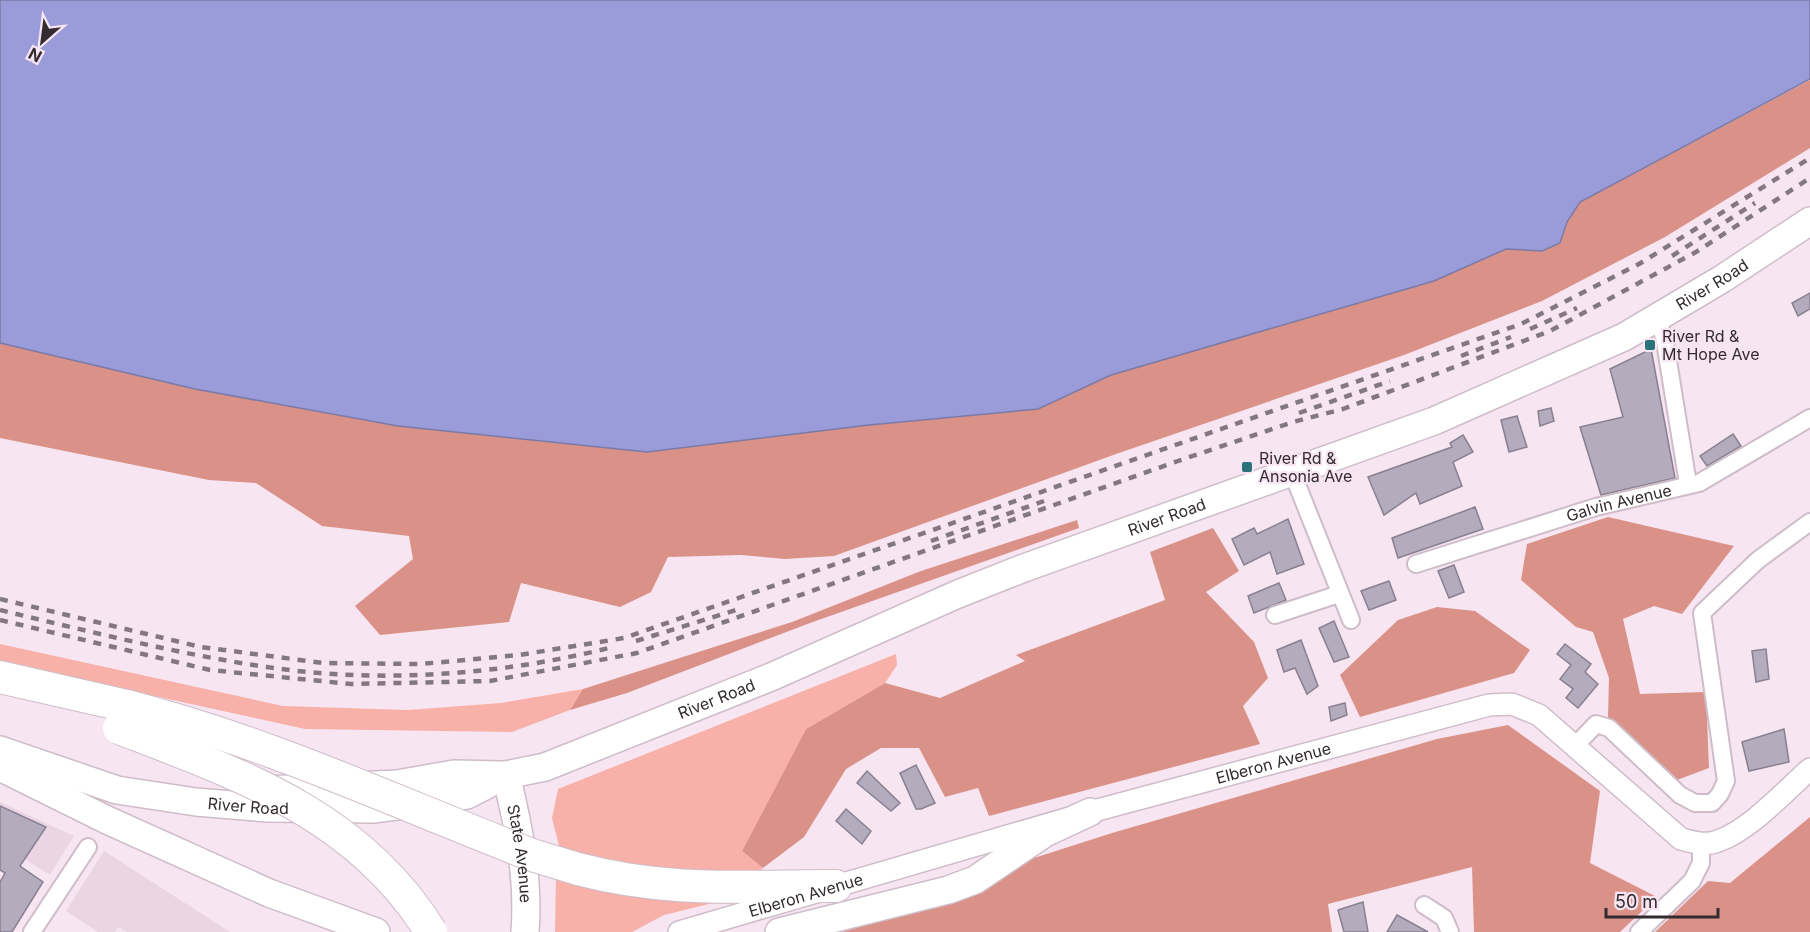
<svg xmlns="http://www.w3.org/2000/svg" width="1810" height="932" viewBox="0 0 1810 932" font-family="Inter,sans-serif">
  <rect width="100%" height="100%" fill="#f7e5f2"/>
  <!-- built -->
  <g fill="#ebd5e5">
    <polygon points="0,802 74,836 50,875 0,843"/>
    <polygon points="104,851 230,932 127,932 118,927 115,932 98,932 66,911"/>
  </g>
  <!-- green -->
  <g fill="#f8b1a8">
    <polygon points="0,644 283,706 408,710 501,703 583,689 570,710 512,732 305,729 0,662"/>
    <polygon points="896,654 897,665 885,683 806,729 742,851 763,868 758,873 633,869 560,850 552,818 558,789"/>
    <polygon points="556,873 721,901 664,915 632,932 555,932"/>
  </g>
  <!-- forest -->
  <g fill="#da9188">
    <polygon points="1810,80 1810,148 1665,237 1542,301 1404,355 1116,454 834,556 785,559 741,555 668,557 651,592 620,607 521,583 509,622 380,635 355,606 413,559 409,536 322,526 256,483 209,480 0,438 0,343 195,389 398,426 869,425 1038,409 1111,375 1433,281 1506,249 1542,251 1560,243 1567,222 1580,202"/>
    <polygon points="1608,517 1734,546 1682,614 1654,606 1623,619 1640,694 1706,692 1709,768 1677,780 1608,717 1609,678 1593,632 1576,627 1521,580 1527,544"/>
    <polygon points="1077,520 1079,528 810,623 627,693 570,710 583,689 792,622 921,571"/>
    <polygon points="1213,528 1239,571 1206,592 1254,642 1268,678 1243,706 1260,744 989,816 978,788 945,797 919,748 881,748 846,769 804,837 763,868 742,851 806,729 885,683 940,698 1025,661 1016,655 1165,600 1150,552"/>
    <polygon points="1437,607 1475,611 1530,650 1514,673 1360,717 1340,675 1398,620"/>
    <polygon points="1508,725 1600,791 1590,863 1657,897 1620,932 1474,932 1472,867 1328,904 1332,932 842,932 978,892 1034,858 1112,833 1437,739"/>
    <polygon points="1810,817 1810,932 1655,932 1708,881 1730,883"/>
  </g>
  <!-- water -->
  <polygon fill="#9a9bd9" stroke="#7b7aa6" stroke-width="1.5" points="0,0 1810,0 1810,79 1580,202 1567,222 1560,243 1542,251 1506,249 1434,281 1111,375 1038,409 869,425 647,452 398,426 195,389 0,343"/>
  <!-- building -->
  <g fill="#b4abbc" stroke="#888090" stroke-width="1.5">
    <polygon points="1810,293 1810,309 1798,316 1792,303"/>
    <polygon points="1651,349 1675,478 1601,495 1580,427 1623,417 1610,369"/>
    <polygon points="1551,408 1554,421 1540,426 1538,411"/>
    <polygon points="1517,416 1527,447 1509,452 1501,420"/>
    <polygon points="1733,434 1741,446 1707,466 1700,456"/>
    <polygon points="1463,435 1473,452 1453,462 1462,486 1420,504 1416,493 1384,515 1368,477 1452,447 1450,443"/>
    <polygon points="1475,507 1483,529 1398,558 1392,538"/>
    <polygon points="1288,519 1304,564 1277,574 1270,552 1244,565 1232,539 1254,528 1257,534"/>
    <polygon points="1454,565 1464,592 1449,598 1438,571"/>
    <polygon points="1389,581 1396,600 1369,610 1361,591"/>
    <polygon points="1279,583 1286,600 1254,613 1248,596"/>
    <polygon points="1334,621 1349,657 1334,662 1319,628"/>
    <polygon points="1301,640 1318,686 1307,694 1295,668 1284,672 1277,650"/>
    <polygon points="1565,644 1591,664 1585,672 1598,684 1578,708 1566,698 1573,689 1560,679 1571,665 1557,654"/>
    <polygon points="1766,649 1769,679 1756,682 1752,651"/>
    <polygon points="1345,703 1347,715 1331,721 1329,707"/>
    <polygon points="1784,729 1789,762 1749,771 1742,742"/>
    <polygon points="916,765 935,803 921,809 916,809 900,773"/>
    <polygon points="867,771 900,803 891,811 857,783"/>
    <polygon points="0,806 46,827 20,866 43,882 12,932 0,932 0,882 5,873 0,870"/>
    <polygon points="846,809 871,831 862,844 836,821"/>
    <polygon points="1363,902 1368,932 1344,932 1338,910"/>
    <polygon points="1397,915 1428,932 1387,932"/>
  </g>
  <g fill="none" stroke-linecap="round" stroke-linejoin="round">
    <!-- minor casing -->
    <g stroke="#cebdc9" stroke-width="20">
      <g id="minor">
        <polyline points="1655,319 1664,336 1688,484"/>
        <polyline points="1292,472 1351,620"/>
        <path id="s1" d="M 1416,564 L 1596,507 L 1699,483 L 1810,418"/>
        <polyline points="1275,615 1339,594"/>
        <polyline points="1575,746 1596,724 1609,728 1680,795 1695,803 1712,803 1720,794 1726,781 1702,613 1758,560 1810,522"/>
        <polyline points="1424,905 1444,918 1450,932"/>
        <polyline points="32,932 88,847"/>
        <polyline points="1639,932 1692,881 1701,863 1701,844"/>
      </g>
    </g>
    <!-- tertiary casing -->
    <g stroke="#cebdc9" stroke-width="24">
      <g id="tertiary">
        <path id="s2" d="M 679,932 L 1090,812 L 1489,705 L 1512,704 L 1539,715 L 1681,839 C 1693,842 1706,846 1718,841 C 1750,830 1784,792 1810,769"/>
      </g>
    </g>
    <!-- primary casing -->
    <g stroke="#cebdc9" stroke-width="30">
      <g id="primary">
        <path id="s3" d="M 0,750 L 117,790 L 196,802 L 267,808 L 373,809 L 427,802 L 467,795 L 506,775 L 545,767 L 771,677 L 958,594 L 1024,568 L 1434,421 L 1624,337 L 1722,279 L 1810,221"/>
        <polyline points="0,767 107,820 269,893 376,932"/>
        <path id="s4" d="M 506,775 C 519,828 529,878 525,932"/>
        <polyline points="265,790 397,784 454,774 502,775"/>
        <polyline points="779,932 948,890 975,880 1045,833 1090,812"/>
      </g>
    </g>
    <!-- motorway casing -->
    <g stroke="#cebdc9" stroke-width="34">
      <g id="motorway">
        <polyline points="0,677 127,706"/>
        <path d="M 578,869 C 669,893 744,886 836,886"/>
      </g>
    </g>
    <!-- minor -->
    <use href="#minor" stroke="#fff" stroke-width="16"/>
    <!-- tertiary -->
    <use href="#tertiary" stroke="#fff" stroke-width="21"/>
    <!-- primary -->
    <use href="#primary" stroke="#fff" stroke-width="27"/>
    <!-- motorway -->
    <use href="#motorway" stroke="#fff" stroke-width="32"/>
    <!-- rail -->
    <g stroke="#837880" stroke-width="4.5" stroke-dasharray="8 8" stroke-linecap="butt">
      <polyline points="1672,256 1755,203"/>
      <polyline points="1530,329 1577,308"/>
      <polyline points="1461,356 1511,337"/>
      <polyline points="1299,413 1390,381"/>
      <polyline points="931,541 1044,501"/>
      <polyline points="0,599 201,647 323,663 421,664 519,655 624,638 1521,324 1639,264 1810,158"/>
      <path d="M 0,610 C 88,631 177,654 267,667 C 379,684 500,675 609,648"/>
      <polyline points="0,620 210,670 351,684 490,681 637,653 1178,461 1293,422 1343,409 1550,331 1696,252 1810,178"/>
      <polyline points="636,641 736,610"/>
    </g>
    <!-- motorway-bridge casing -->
    <g stroke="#cebdc9" stroke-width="34" stroke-linecap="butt">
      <g id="motorway-bridge">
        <path d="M 127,706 C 268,742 400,804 535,856 L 578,869"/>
        <path d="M 119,728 C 241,775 359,815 431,932"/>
      </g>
    </g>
    <!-- motorway-bridge -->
    <use href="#motorway-bridge" stroke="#fff" stroke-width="32"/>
  </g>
  <!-- markers -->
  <g fill="#2a737b" stroke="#f7e5f2" stroke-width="2">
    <rect x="1644" y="339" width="12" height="12" rx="3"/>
    <rect x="1241" y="461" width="12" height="12" rx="3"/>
  </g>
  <g text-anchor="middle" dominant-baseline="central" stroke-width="4.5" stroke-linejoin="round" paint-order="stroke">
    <!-- street labels -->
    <g font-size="16" fill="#322c30" stroke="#f7e5f2">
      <text stroke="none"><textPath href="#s3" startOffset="1824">River Road</textPath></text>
      <text stroke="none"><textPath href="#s1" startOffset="212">Galvin Avenue</textPath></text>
      <text stroke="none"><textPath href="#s3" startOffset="1230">River Road</textPath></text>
      <text stroke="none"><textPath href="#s3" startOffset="744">River Road</textPath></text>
      <text stroke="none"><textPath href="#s2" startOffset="618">Elberon Avenue</textPath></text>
      <text stroke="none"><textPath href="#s3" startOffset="256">River Road</textPath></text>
      <text stroke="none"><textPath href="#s4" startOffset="80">State Avenue</textPath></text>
      <text stroke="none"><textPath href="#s2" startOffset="132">Elberon Avenue</textPath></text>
    </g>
    <!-- poi labels -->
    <g font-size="16" fill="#322c30" stroke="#f7e5f2" text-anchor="start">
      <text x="1662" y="336">River Rd &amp;<tspan x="1662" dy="18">Mt Hope Ave</tspan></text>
      <text x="1259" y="458">River Rd &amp;<tspan x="1259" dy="18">Ansonia Ave</tspan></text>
    </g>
  </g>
  <!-- north arrow -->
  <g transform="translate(42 42) rotate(208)" stroke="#f7e5f2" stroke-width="4.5" paint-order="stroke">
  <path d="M0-4.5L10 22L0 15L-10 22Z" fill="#322c30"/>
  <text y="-9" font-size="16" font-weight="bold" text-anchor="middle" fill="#322c30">N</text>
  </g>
  <!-- scale -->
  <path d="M1606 908v9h112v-9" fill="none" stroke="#322c30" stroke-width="3"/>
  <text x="1615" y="908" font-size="18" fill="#322c30" stroke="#f7e5f2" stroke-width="4.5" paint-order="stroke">50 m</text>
</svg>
